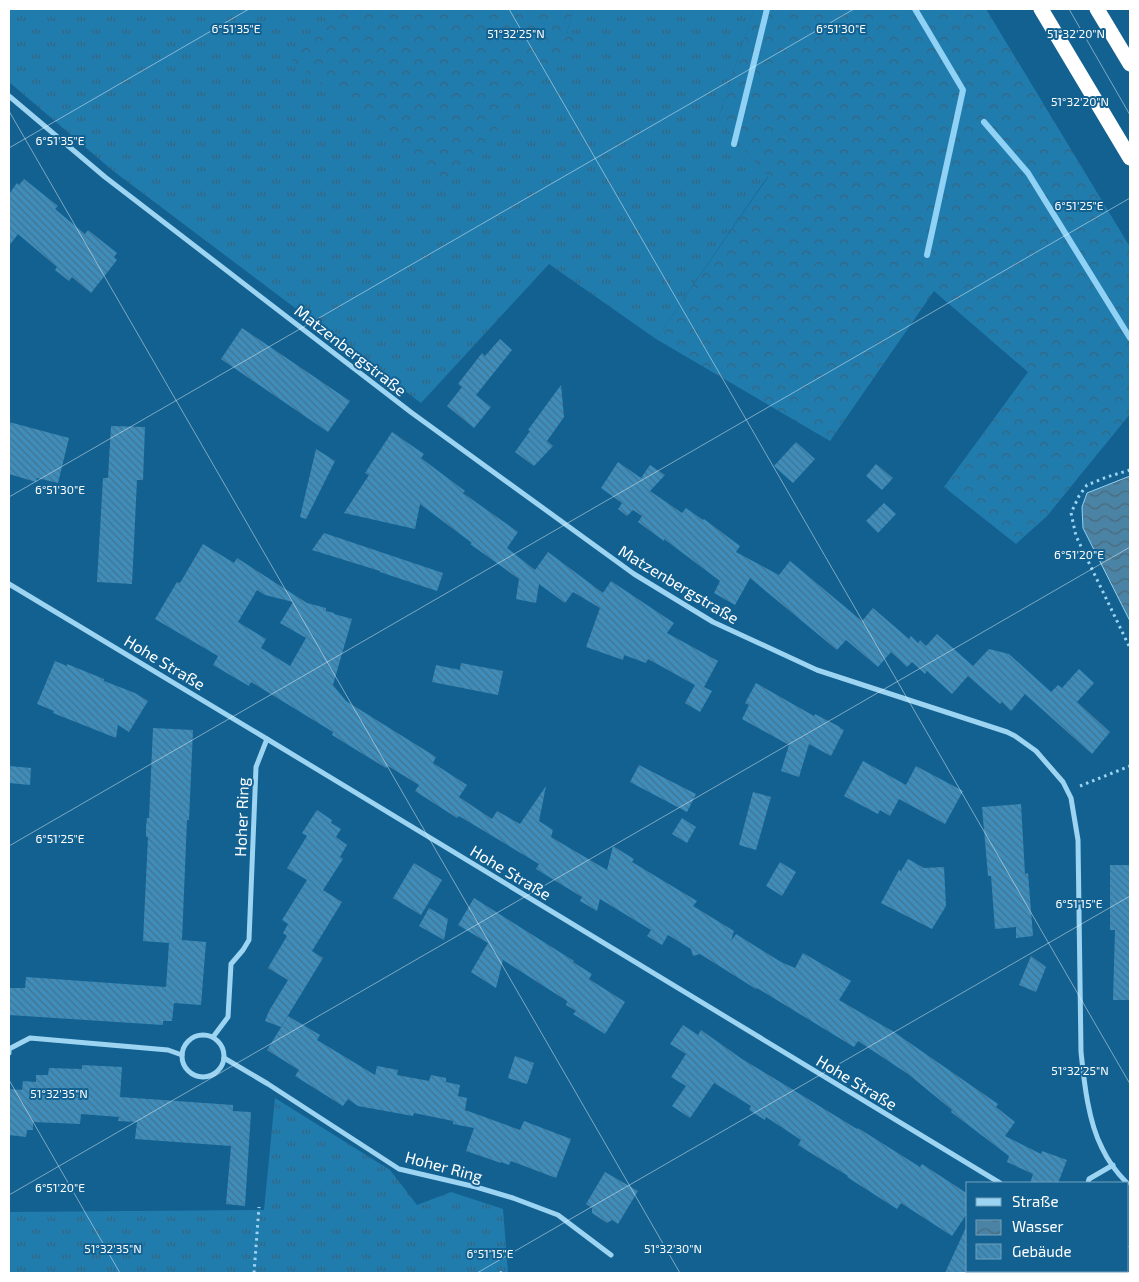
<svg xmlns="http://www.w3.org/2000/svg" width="1139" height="1282" viewBox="0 0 1139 1282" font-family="'Exo 2',sans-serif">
  <defs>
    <pattern id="grass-tufts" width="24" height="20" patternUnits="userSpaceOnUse" patternTransform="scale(1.25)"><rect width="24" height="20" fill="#217cae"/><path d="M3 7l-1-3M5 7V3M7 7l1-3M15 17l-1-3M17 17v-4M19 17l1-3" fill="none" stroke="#346682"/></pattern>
    <pattern id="forest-crowns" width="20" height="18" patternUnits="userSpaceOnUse" patternTransform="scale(1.25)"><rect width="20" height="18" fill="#217cae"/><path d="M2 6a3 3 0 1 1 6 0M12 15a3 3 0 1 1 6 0" fill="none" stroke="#346682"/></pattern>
    <pattern id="water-waves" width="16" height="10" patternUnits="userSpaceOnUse" patternTransform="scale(1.25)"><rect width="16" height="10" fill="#4a83a4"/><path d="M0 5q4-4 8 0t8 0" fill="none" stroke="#4b6a7c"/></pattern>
    <pattern id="building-back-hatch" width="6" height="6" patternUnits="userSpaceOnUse" patternTransform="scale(1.25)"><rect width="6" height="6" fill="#3e8dbb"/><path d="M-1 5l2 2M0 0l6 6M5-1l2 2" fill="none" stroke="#44738f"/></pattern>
  </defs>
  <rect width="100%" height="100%" fill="#126191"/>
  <!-- grass -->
  <g fill="url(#grass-tufts)">
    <polygon points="9,9 339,9 293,60 580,41 567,32 573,9 754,9 718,119 768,176 656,339 549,264 421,403 112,170 9,82"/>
    <polygon points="275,1098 390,1170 417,1205 451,1192 503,1209 508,1273 9,1273 9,1212 264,1210"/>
  </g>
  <!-- forest -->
  <g fill="url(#forest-crowns)">
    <polygon points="339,9 573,9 567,32 580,40 446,186 292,60"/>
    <polygon points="754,9 986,9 1130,247 1130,414 1047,516 1016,544 944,487 1028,372 934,291 830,441 656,339 768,177 718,119"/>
  </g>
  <!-- water -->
  <polygon fill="url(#water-waves)" stroke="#8fd2f5" points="1130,476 1130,621 1083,528 1082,507 1087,493"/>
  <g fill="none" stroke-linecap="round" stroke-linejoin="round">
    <!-- stream -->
    <g stroke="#8fd2f5" stroke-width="6">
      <polyline points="915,9 963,90 927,255"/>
      <polyline points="984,122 1028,173 1130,338"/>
      <polyline points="734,144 767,9"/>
    </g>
  </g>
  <!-- building -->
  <g fill="url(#building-back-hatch)" fill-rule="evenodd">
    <polygon points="24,179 58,206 55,209 85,234 88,230 117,253 114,257 117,260 91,293 72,277 69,281 55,270 57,267 18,234 9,246 9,194 17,183 19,185"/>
    <polygon points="242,328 350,401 328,432 221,359"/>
    <polygon points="500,339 512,350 476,395 491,407 474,428 447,406 462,387 458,384 482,353 485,356"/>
    <polygon points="561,385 564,417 547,441 553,446 534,466 515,452 530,431 528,430"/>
    <polygon points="9,422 69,438 58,483 37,478 36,482 9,474"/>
    <polygon points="111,426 145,427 143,480 137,480 132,584 97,582 103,478 108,478"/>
    <polygon points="392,432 424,454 421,458 465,491 463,493 518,532 507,548 535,570 548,552 603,593 611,581 674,623 667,633 718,661 704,687 712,691 700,712 685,703 695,685 648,659 646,663 624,655 623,660 586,647 600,608 573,592 565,603 539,584 536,603 516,599 519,579 470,544 472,543 420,504 415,529 344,513 369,475 365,473"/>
    <polygon points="796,442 815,459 793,483 774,466"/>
    <polygon points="316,449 335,461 306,519 300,517"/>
    <polygon points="618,462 641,478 650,465 665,475 650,491 682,513 686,508 703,520 704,519 740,546 736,552 779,575 790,561 862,621 873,608 909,639 911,636 918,643 920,640 926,646 937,634 973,666 989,649 1009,654 1051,692 1058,685 1062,688 1079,669 1094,683 1077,702 1110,732 1092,754 1025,694 1011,711 1002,702 1000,704 968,676 952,694 927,671 925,674 912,662 907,667 891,652 878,667 846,640 837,650 750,578 735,605 714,593 720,581 664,539 664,541 638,522 642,516 633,510 627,516 618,509 622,503 601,488"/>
    <polygon points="876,464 893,478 882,490 866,476"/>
    <polygon points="884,503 896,514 878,533 866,521"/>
    <polygon points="324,533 443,573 437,591 380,572 380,571 312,550"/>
    <path d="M 203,544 L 234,563 L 237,558 L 307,603 L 326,608 L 326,611 L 334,613 L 334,614 L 352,619 L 333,685 L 346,701 L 436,757 L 433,763 L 467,785 L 459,797 L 492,819 L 497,811 L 520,824 L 546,786 L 539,821 L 553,830 L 551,837 L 607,870 L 613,846 L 634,859 L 632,862 L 697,901 L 693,906 L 734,931 L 731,941 L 736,934 L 781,962 L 795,968 L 803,953 L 851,981 L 839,1000 L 894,1032 L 998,1104 L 996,1107 L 1015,1122 L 1005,1136 L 1041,1154 L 1042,1151 L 1067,1160 L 1058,1183 L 1030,1183 L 1033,1174 L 1007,1162 L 1009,1156 L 951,1112 L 952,1110 L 908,1074 L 858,1041 L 854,1047 L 757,988 L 756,989 L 700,954 L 693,956 L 691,949 L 668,935 L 662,945 L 647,936 L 651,930 L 600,899 L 597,911 L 580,901 L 582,897 L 536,869 L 539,864 L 459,816 L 457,818 L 415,791 L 419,785 L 388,766 L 386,768 L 358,751 L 332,735 L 333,732 L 251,682 L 249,686 L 213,665 L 218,656 L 155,619 L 177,582 L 180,583 ZM 257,590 L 265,595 L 293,602 L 280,623 L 306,638 L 290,666 L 261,648 L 266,639 L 238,622 Z"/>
    <polygon points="55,661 67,666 67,664 104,679 104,681 135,693 148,701 129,732 118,725 116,738 53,713 54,711 37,704"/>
    <polygon points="461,663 503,671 498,695 432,682 436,665 460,670"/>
    <polygon points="756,683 814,716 815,714 840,727 840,728 844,730 831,756 809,744 799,777 781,771 789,745 742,719 749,705 745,703"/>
    <polygon points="153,728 193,730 189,820 187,820 182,940 206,942 201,1005 174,1003 172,1021 163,1021 163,1025 9,1015 9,988 25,988 26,977 166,987 169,943 143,941 148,837 146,837 146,827 147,818 149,818"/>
    <polygon points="863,761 906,785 916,766 963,791 945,824 899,799 890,816 880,810 878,814 844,796"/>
    <polygon points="639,765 696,794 687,812 630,782"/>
    <polygon points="9,766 31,768 30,785 9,783"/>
    <polygon points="753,792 771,797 756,850 739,845"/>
    <polygon points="1021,804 1025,874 1028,873 1033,936 1016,938 1016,927 995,929 991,876 988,876 982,807"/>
    <polygon points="317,810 332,820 331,823 341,829 336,837 347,845 340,857 343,859 323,890 342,902 312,951 323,958 281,1027 265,1021 269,1011 288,980 268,968 287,936 283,933 288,924 282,920 307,880 287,868 307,836 302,833"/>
    <polygon points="682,818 696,827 687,843 672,834"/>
    <polygon points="908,859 924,868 944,867 946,906 932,929 881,903 899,870 901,871"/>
    <polygon points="780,862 796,872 782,896 766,886"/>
    <polygon points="414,863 442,880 421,915 393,898"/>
    <polygon points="1110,865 1130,865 1130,1000 1113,1000 1115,930 1110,930"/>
    <polygon points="474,898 574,961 573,962 592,974 589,979 625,1002 605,1034 573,1014 576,1011 566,1005 567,1001 503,960 496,988 471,972 488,943 458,925"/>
    <polygon points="429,908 448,919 444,940 419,926"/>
    <polygon points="1031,956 1046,967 1036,992 1019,985"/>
    <polygon points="288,1016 320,1035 317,1040 375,1075 377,1066 398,1070 397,1075 429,1081 431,1075 446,1078 446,1082 460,1085 458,1096 467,1098 465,1110 520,1130 524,1121 571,1139 556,1178 511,1161 509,1165 501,1162 501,1163 466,1151 474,1128 453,1124 453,1121 414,1113 413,1116 358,1106 348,1099 343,1106 295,1076 299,1070 267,1050"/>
    <polygon points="683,1025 698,1035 701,1030 742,1059 813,1102 857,1129 858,1128 920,1167 922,1164 968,1194 968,1212 952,1236 901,1203 897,1209 847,1177 848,1176 798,1145 801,1140 766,1117 765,1120 749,1110 751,1106 714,1083 690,1118 672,1106 686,1086 671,1077 686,1054 670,1044"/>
    <polygon points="515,1056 534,1063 527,1084 508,1078"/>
    <polygon points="82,1065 122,1067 120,1097 233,1105 233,1111 251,1112 245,1206 226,1204 231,1146 135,1139 137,1122 118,1121 119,1117 81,1114 80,1124 33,1122 33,1130 27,1130 26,1137 9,1135 9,1110 10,1089 22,1090 23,1081 36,1082 36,1075 48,1075 49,1068 82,1069"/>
    <polygon points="605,1172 638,1191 618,1224 612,1220 607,1223 592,1213 592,1208 586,1204"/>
    <polygon points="968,1223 968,1273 945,1273"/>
  </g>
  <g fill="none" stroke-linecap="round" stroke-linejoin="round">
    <!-- path -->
    <g stroke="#9dd4f2" stroke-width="3" stroke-dasharray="2.5 4" stroke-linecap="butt">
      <polyline points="1130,470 1107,477 1087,485 1079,496 1071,513 1076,536 1130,648"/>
      <polyline points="1080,786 1130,766"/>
      <polyline points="254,1273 259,1207"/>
      <polyline points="500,1273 502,1272"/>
    </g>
    <!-- minor -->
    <g stroke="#9dd4f2" stroke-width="5">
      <path d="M 9,96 L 105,177 L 412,413 L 634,574 L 713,622 L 817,670 L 1007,732 L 1015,736 L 1036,751 L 1063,782 L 1071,798 L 1078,840 L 1081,1052 C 1084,1081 1088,1121 1102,1148 C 1108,1161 1117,1173 1127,1183"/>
      <polyline points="9,584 267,739 1000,1183"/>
      <circle cx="203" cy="1056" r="21"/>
      <polyline points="213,1037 228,1017 231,964 243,950 249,940 256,767 267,739"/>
      <polyline points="9,1053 9,1049 30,1038 168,1050 182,1055"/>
      <polyline points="224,1058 268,1084 399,1169 476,1187 513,1198 558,1215 611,1255"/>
      <polyline points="1088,1183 1089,1179 1113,1165"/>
      <polyline points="1050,1273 1051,1271"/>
    </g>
    <!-- motorway -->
    <g stroke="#fff" stroke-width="15">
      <polyline points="1041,9 1130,158"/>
      <polyline points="1097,9 1130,64"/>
    </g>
  </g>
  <!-- ticks -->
  <path fill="none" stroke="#fff" stroke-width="1" stroke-opacity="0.45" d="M 509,9 L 1130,1084M 1069,9 L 1130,115M 9,111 L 680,1273M 9,148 L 249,9M 9,497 L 854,9M 9,846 L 1130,198M 9,1080 L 120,1273M 9,1195 L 1130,547M 1128,1247 L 1130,1245M 477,1273 L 1130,896M 1082,1273 L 1086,1271"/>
  <g text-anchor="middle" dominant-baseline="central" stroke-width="4" stroke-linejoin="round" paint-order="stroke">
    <!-- street labels -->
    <g font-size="16" fill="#fff" stroke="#126191">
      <text transform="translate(351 350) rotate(38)">Matzenbergstraße</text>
      <text transform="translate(679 584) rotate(31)">Matzenbergstraße</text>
      <text transform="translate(165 662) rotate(31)">Hohe Straße</text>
      <text transform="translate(241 817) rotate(-88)">Hoher Ring</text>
      <text transform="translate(511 872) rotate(31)">Hohe Straße</text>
      <text transform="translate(857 1082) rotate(31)">Hohe Straße</text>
      <text transform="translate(444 1166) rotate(15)">Hoher Ring</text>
    </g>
  </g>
  <g font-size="12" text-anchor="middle" fill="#fff" stroke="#126191" stroke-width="4" stroke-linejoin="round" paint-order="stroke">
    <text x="236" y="33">6°51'35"E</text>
    <text x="841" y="33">6°51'30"E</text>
    <text x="516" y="38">51°32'25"N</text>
    <text x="1076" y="38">51°32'20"N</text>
    <text x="1080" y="106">51°32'20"N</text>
    <text x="60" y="145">6°51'35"E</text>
    <text x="1079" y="210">6°51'25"E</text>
    <text x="60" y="494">6°51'30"E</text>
    <text x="1079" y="559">6°51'20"E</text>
    <text x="60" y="843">6°51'25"E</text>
    <text x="1079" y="908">6°51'15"E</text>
    <text x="1080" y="1075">51°32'25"N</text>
    <text x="59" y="1098">51°32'35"N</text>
    <text x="60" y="1192">6°51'20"E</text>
    <text x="113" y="1253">51°32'35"N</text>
    <text x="673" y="1253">51°32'30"N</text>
    <text x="490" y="1258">6°51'15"E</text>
  </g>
  <!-- border -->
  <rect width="1139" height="1282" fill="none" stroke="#ffffff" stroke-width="20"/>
  <!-- legend -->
  <rect x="966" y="1182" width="162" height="90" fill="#126191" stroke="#71a0bd"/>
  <rect x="976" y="1198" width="25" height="8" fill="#9dd4f2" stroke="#71a0bd"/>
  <text x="1012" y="1207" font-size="15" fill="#ffffff">Straße</text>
  <rect x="976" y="1220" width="25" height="15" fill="url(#water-waves)" stroke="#71a0bd"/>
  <text x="1012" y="1232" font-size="15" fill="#ffffff">Wasser</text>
  <rect x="976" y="1244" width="25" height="15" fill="url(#building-back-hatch)" stroke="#71a0bd"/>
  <text x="1012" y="1257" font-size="15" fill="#ffffff">Gebäude</text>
</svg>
